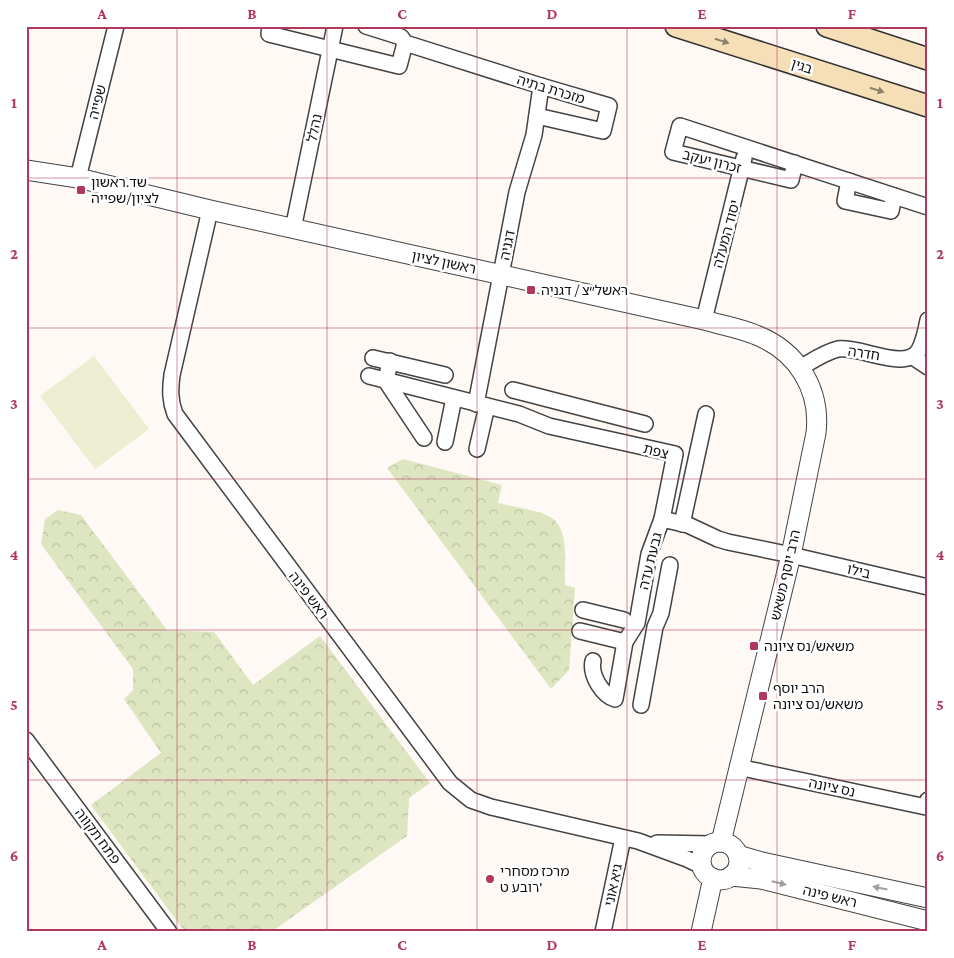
<svg xmlns="http://www.w3.org/2000/svg" width="954" height="958" viewBox="0 0 954 958" font-family="'Crimson Pro','Noto Sans Hebrew',serif">
  <defs>
    <pattern id="park-crowns" width="20" height="18" patternUnits="userSpaceOnUse" patternTransform="scale(1.25)"><rect width="20" height="18" fill="#dde5c1"/><path d="M2 6a3 3 0 1 1 6 0M12 15a3 3 0 1 1 6 0" fill="none" stroke="#bdc3a5"/></pattern>
  </defs>
  <rect width="100%" height="100%" fill="#fef9f4"/>
  <!-- park -->
  <g fill="url(#park-crowns)">
    <path d="M 403,459 L 502,485 L 498,503 C 510,506 543,511 552,518 C 570,531 564,565 565,585 L 575,588 L 569,670 L 551,689 L 387,468 Z"/>
    <polygon points="58,510 81,515 167,630 214,632 253,685 320,636 430,783 409,798 407,836 271,932 185,932 91,805 161,753 124,699 133,690 133,669 41,544 45,519"/>
  </g>
  <!-- pitch -->
  <polygon fill="#ebeed1" points="94,356 149,429 95,469 40,396"/>
  <g fill="none" stroke-linecap="round" stroke-linejoin="round">
    <!-- minor casing -->
    <g stroke="#434343" stroke-width="18">
      <g id="minor">
        <polyline points="270,26 269,34 399,66 405,43"/>
        <polyline points="366,26 401,37 405,43 541,86 609,106 603,131 537,116"/>
        <polyline points="795,163 791,180 673,152 680,126 928,207"/>
        <polyline points="78,178 116,26"/>
        <polyline points="849,181 845,201 891,211 894,196"/>
        <path d="M 210,210 L 172,375 C 170,390 170,401 175,414 L 450,783 L 471,800 L 491,807 L 638,841 L 687,859 L 702,866"/>
        <polyline points="293,229 335,26"/>
        <polyline points="704,320 744,158"/>
        <polyline points="913,357 928,367"/>
        <polyline points="373,358 445,375"/>
        <polyline points="390,361 386,381 424,438"/>
        <path d="M 800,368 C 812,361 825,352 838,349 C 861,346 906,372 919,350 C 924,341 926,330 928,320"/>
        <path d="M 369,376 L 519,414 L 549,426 L 675,454 L 662,519 L 649,554 L 637,623 L 625,642 L 615,699 C 602,695 590,675 593,661"/>
        <polyline points="513,390 645,424"/>
        <polyline points="476,404 517,192 534,135 541,86"/>
        <polyline points="445,442 454,398"/>
        <polyline points="477,449 487,406"/>
        <polyline points="662,519 688,525 718,539 728,542 791,555 928,587"/>
        <polyline points="682,524 706,414"/>
        <polyline points="583,610 624,620"/>
        <polyline points="580,631 625,642"/>
        <polyline points="641,705 655,627 661,613 670,565"/>
        <polyline points="26,740 169,932"/>
        <polyline points="738,767 926,807 928,800"/>
        <polyline points="657,843 711,844"/>
        <polyline points="603,932 623,838"/>
      </g>
    </g>
    <!-- tertiary casing -->
    <g stroke="#434343" stroke-width="21">
      <g id="tertiary">
        <path d="M 26,170 L 78,178 L 210,210 L 704,320 C 721,325 740,328 756,335 C 797,351 821,389 816,433 L 791,555 L 721,842"/>
        <circle cx="720" cy="861" r="19"/>
        <polyline points="738,855 762,862 928,898"/>
        <polyline points="731,876 761,879 928,921"/>
        <polyline points="701,932 713,878"/>
      </g>
    </g>
    <!-- secondary casing -->
    <g stroke="#323232" stroke-width="24">
      <g id="secondary">
        <polyline points="676,26 928,106"/>
        <polyline points="827,26 928,59"/>
      </g>
    </g>
    <!-- minor -->
    <use href="#minor" stroke="#fff" stroke-width="15"/>
    <!-- tertiary -->
    <use href="#tertiary" stroke="#fff" stroke-width="19"/>
    <!-- secondary -->
    <use href="#secondary" stroke="#f6deb7" stroke-width="21"/>
  </g>
  <!-- one-way arrows -->
  <defs><path id="oneway-solid" d="M-6-.8H1V-3.2L6.5 0L1 3.2V.8H-6Z" transform="scale(1.25)"/></defs>
  <g fill="#8e816c">
    <use href="#oneway-solid" transform="translate(722 41) rotate(18)"/>
    <use href="#oneway-solid" transform="translate(877 90) rotate(18)"/>
  </g>
  <g fill="#9f9f9f">
    <use href="#oneway-solid" transform="translate(779 883) rotate(14)"/>
    <use href="#oneway-solid" transform="translate(880 888) rotate(-168)"/>
  </g>
  <!-- grid -->
  <path fill="none" stroke="#b1375d" stroke-width="1" stroke-opacity="0.55" d="M 177,26 L 177,932M 327,26 L 327,932M 477,26 L 477,932M 627,26 L 627,932M 777,26 L 777,932M 26,178 L 928,178M 26,328 L 928,328M 26,479 L 928,479M 26,630 L 928,630M 26,780 L 928,780"/>
  <!-- markers -->
  <g fill="#b1375d" stroke="#fff" stroke-width="2">
    <rect x="76" y="185" width="10" height="10" rx="2.5"/>
    <rect x="526" y="285" width="10" height="10" rx="2.5"/>
    <rect x="749" y="641" width="10" height="10" rx="2.5"/>
    <rect x="758" y="691" width="10" height="10" rx="2.5"/>
    <circle cx="490" cy="879" r="5"/>
  </g>
  <g text-anchor="middle" dominant-baseline="central" stroke-width="5" stroke-linejoin="round" paint-order="stroke">
    <!-- street labels -->
    <g font-size="14" fill="#101010" stroke="#fff">
      <text transform="translate(802 66) rotate(18)">בגין</text>
      <text transform="translate(551 89) rotate(17)">מזכרת בתיה</text>
      <text transform="translate(97 102) rotate(-76)">שפייה</text>
      <text transform="translate(314 128) rotate(-78)">נהלל</text>
      <text transform="translate(712 161) rotate(14)">זכרון יעקב</text>
      <text transform="translate(726 234) rotate(-75)">יסוד המעלה</text>
      <text transform="translate(507 245) rotate(-79)">דגניה</text>
      <text transform="translate(444 262) rotate(12)">ראשון לציון</text>
      <text transform="translate(864 353) rotate(9)">חדרה</text>
      <text transform="translate(656 451) rotate(15)">צפת</text>
      <text transform="translate(650 561) rotate(-76)">גבעת עדה</text>
      <text transform="translate(859 571) rotate(13)">בילו</text>
      <text transform="translate(785 575) rotate(-77)">הרב יוסף משאש</text>
      <text transform="translate(309 595) rotate(53)">ראש פינה</text>
      <text transform="translate(832 787) rotate(12)">נס ציונה</text>
      <text transform="translate(98 836) rotate(53)">פתח תקווה</text>
      <text transform="translate(613 885) rotate(-78)">גיא אוני</text>
      <text transform="translate(830 896) rotate(14)">ראש פינה</text>
    </g>
    <!-- poi labels -->
    <g font-size="14" fill="#101010" stroke="#fff" text-anchor="start">
      <text x="91" y="182">שד.ראשון<tspan x="91" dy="16">לציון/שפייה</tspan></text>
      <text x="541" y="290">ראשל״צ / דגניה</text>
      <text x="764" y="646">משאש/נס ציונה</text>
      <text x="773" y="688">הרב יוסף<tspan x="773" dy="16">משאש/נס ציונה</tspan></text>
      <text x="500" y="871">מרכז מסחרי<tspan x="500" dy="16">רובע ט'</tspan></text>
    </g>
  </g>
  <!-- border -->
  <rect width="954" height="958" fill="none" stroke="#ffffff" stroke-width="55"/>
  <rect x="28" y="28" width="898" height="902" fill="none" stroke="#b1375d" stroke-width="2"/>
  <g font-size="16" text-anchor="middle" font-weight="bold" fill="#b1375d">
    <text x="102" y="19">A</text>
    <text x="252" y="19">B</text>
    <text x="402" y="19">C</text>
    <text x="552" y="19">D</text>
    <text x="702" y="19">E</text>
    <text x="852" y="19">F</text>
    <text x="14" y="108">1</text>
    <text x="940" y="108">1</text>
    <text x="14" y="259">2</text>
    <text x="940" y="259">2</text>
    <text x="14" y="409">3</text>
    <text x="940" y="409">3</text>
    <text x="14" y="560">4</text>
    <text x="940" y="560">4</text>
    <text x="14" y="710">5</text>
    <text x="940" y="710">5</text>
    <text x="14" y="861">6</text>
    <text x="940" y="861">6</text>
    <text x="102" y="950">A</text>
    <text x="252" y="950">B</text>
    <text x="402" y="950">C</text>
    <text x="552" y="950">D</text>
    <text x="702" y="950">E</text>
    <text x="852" y="950">F</text>
  </g>
</svg>
